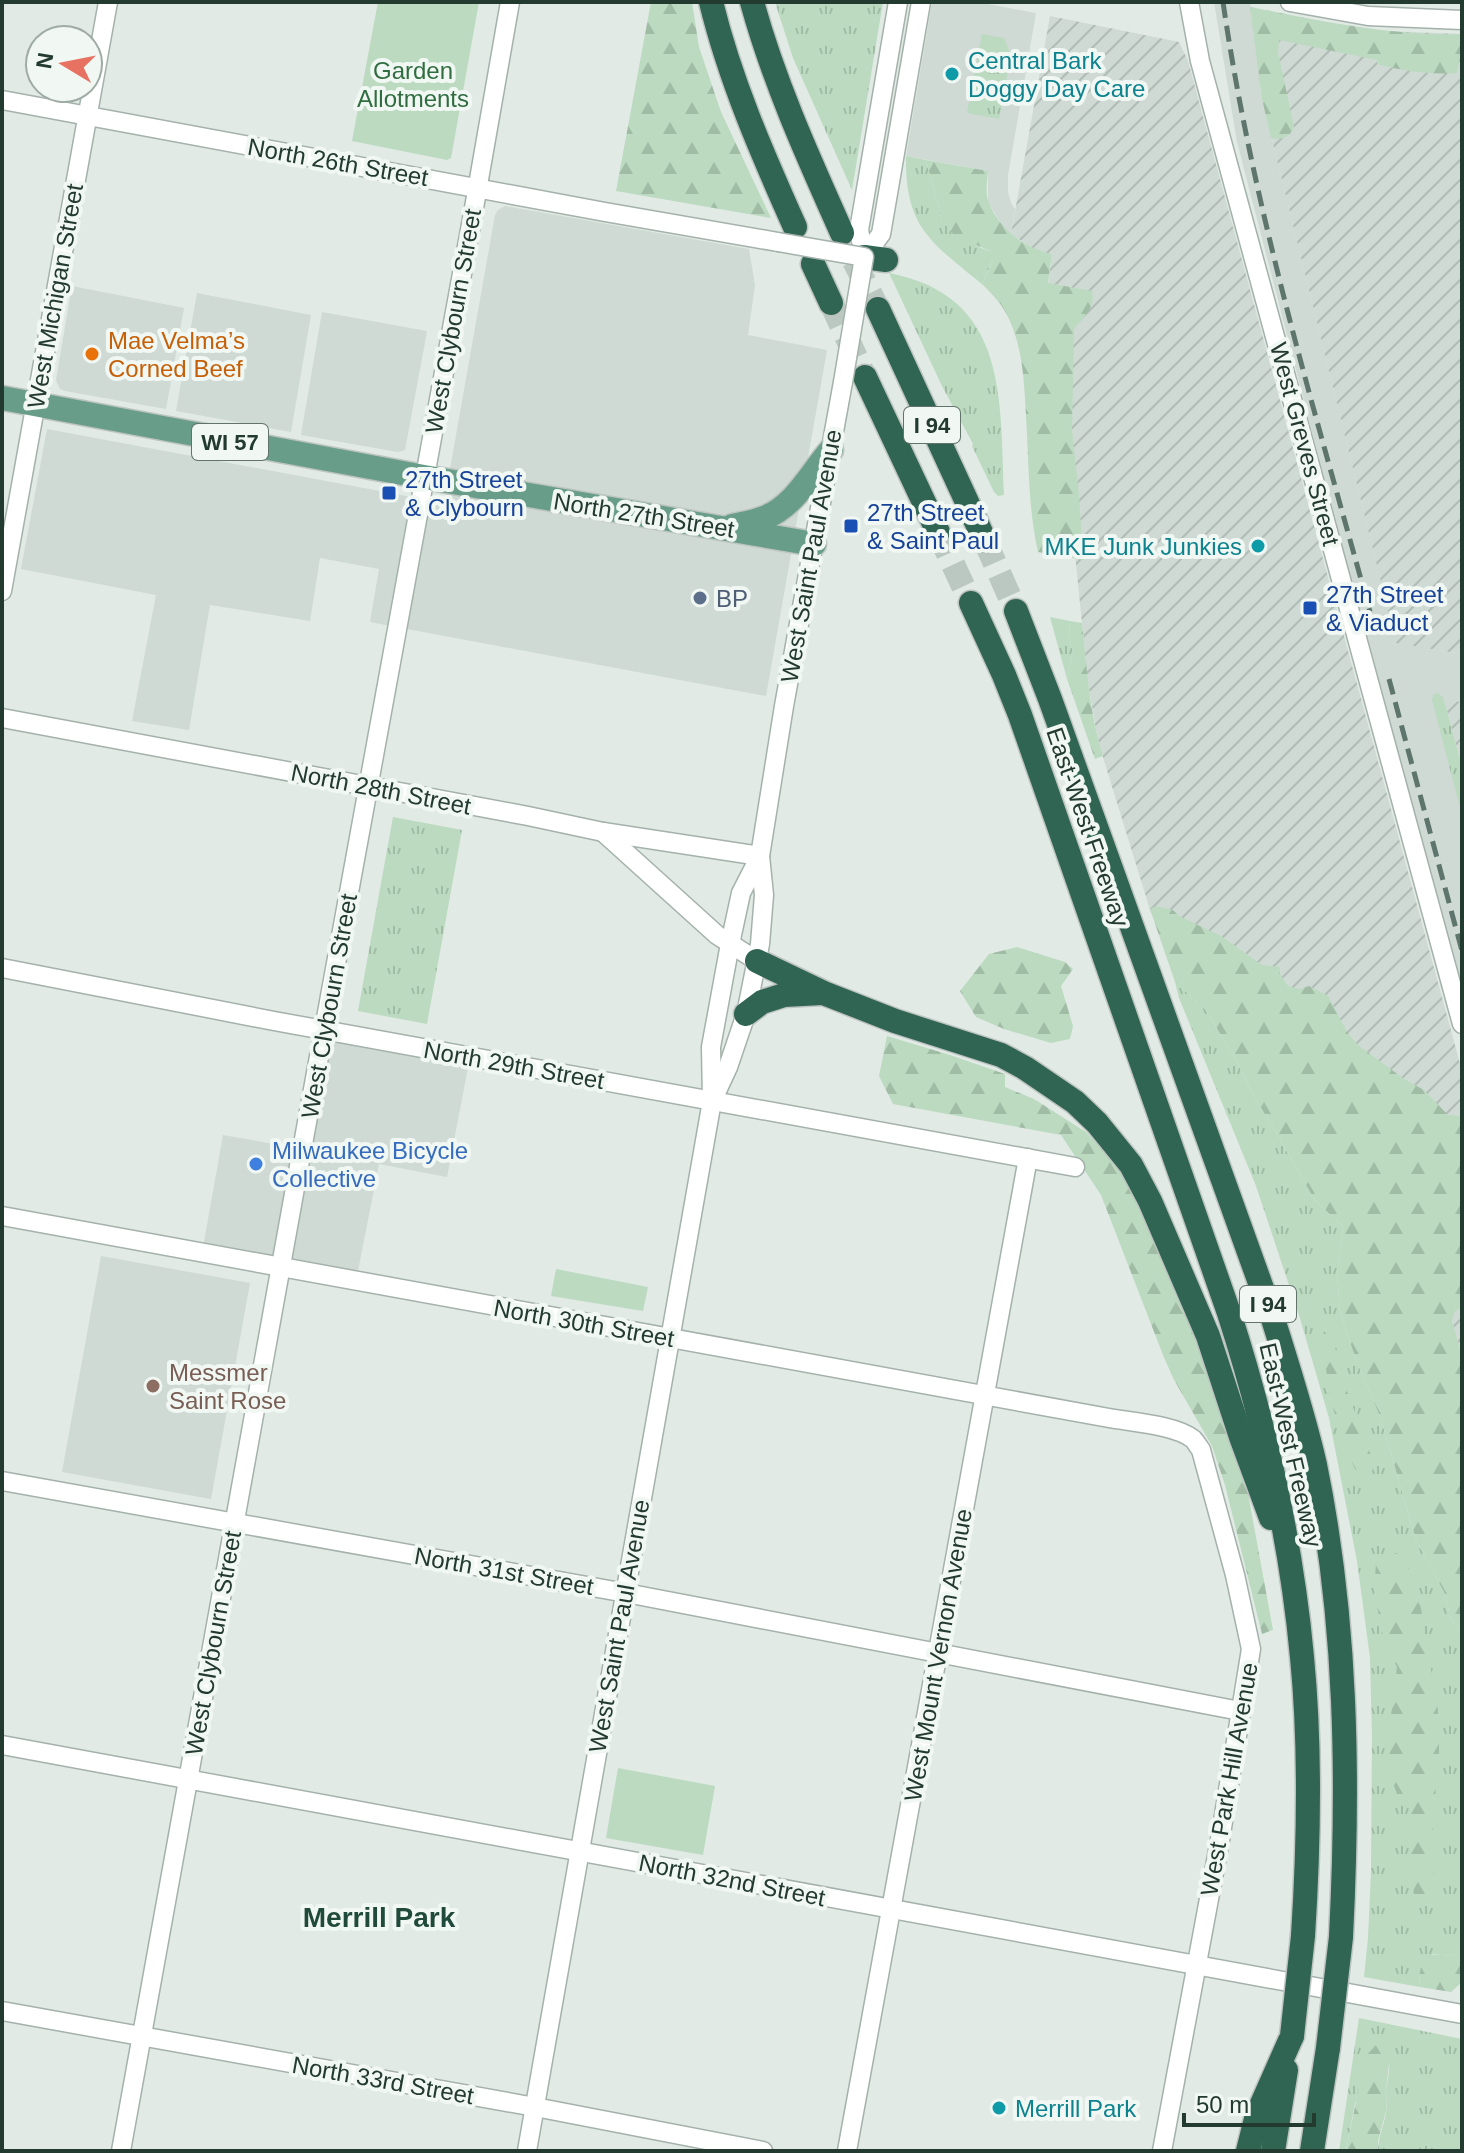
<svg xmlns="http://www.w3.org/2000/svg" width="1464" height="2153" viewBox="0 0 1464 2153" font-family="Helvetica,sans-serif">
  <defs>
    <pattern id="industrial-furrows" width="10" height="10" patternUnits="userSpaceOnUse" patternTransform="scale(2)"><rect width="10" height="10" fill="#cfdad4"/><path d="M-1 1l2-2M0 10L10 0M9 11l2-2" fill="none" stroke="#b1bcb6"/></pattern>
    <pattern id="grass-tufts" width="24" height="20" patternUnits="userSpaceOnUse" patternTransform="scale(2)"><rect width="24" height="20" fill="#bbdac0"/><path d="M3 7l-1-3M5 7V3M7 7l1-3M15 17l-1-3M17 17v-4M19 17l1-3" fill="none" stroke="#a0bca5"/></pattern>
    <pattern id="forest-firs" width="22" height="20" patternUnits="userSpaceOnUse" patternTransform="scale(2)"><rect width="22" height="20" fill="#bbdac0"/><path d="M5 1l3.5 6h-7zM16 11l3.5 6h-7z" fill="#a0bca5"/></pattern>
  </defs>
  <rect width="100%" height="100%" fill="#e1eae5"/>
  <!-- built -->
  <g fill="#cfdad4">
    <polygon points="932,2 977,2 1036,13 1008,175 1008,192 1011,203 1015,209 1011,234 1002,225 988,202 988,171 906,156"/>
    <polygon points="1214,2 1250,2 1262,99 1396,642 1462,654 1462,702 1444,701 1462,767 1462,987 1370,655 1237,142"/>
    <polygon points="505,206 749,249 755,285 748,335 827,350 766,696 370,622 379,569 320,558 310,621 210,605 189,730 132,721 156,595 21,569 47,429 444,503 495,215 498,210"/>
    <polygon points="72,286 184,308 166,409 65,391 60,389 56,380"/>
    <polygon points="197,293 311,315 291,432 176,411"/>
    <polygon points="322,312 427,331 405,450 398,452 301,435"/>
    <polygon points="325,1029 470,1057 447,1177 379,1164 356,1281 202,1253 223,1135 302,1149"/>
    <polygon points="101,1256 250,1283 211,1499 62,1472"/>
  </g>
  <!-- industrial -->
  <g fill="url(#industrial-furrows)">
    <polygon points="1250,7 1336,24 1384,31 1462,34 1462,654 1396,643 1262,99"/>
    <polygon points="1050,16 1179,42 1188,61 1462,1071 1462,1356 1452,1321 1151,913 1098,741 1088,683 1048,286 1052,254 1037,251 1011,234"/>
    <polygon points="1444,700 1462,702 1462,767"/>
  </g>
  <!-- grass -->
  <g fill="url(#grass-tufts)">
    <polygon points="775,2 883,2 852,190 793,58"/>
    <polygon points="982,34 1004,38 1011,56 999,119 967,113"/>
    <path d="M 906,156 L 926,160 L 942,220 L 981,248 L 995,253 C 992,265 985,273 983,285 C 931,242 905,228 906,156 Z"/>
    <path d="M 889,273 C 1008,296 1000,397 1004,495 L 998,496 L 994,492 L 972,446 L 973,444 L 942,386 Z"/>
    <polygon points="1050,617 1070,621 1069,641 1073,651 1067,679"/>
    <polygon points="1437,693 1442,696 1444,700 1462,767 1462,815 1432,700 1433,695"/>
    <polygon points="393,817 462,830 427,1024 358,1011"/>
    <polygon points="1175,982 1205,1009 1235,1058 1253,1095 1273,1127 1314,1199 1343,1227 1337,1274 1340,1312 1355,1357 1381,1419 1416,1540 1445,1594 1451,1620 1462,1633 1462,1942 1458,1955 1451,1956 1433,1954 1419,1976 1420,1987 1364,1977 1368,1938 1371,1871 1372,1737 1370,1658 1357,1561 1329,1418 1299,1315 1256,1186 1179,998"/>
    <path d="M 1359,2018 L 1462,2039 L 1461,2151 L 1378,2151 C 1378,2137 1384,2126 1386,2112 C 1387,2106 1386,2099 1386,2092 C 1387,2076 1394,2062 1384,2048 L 1355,2103 L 1346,2151 L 1339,2151 Z"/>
  </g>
  <!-- forest -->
  <g fill="url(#forest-firs)">
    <polygon points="651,2 692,2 699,47 721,112 771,218 616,191"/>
    <path d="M 1250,7 C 1321,21 1390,36 1462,34 C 1462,47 1459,60 1457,73 C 1429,75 1403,71 1377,64 L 1377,60 L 1279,40 L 1278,52 L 1294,127 C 1289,138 1283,140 1271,138 L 1262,99 Z"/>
    <path d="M 926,160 L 988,171 C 987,182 985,194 989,203 C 1000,230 1025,248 1052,254 L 1048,283 L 1092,291 C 1096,308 1084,316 1074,329 L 1072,430 L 1079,495 L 1083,560 L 1038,552 C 1028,508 1029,461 1026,416 C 1024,381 1023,345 1006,313 C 1000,302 991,293 983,285 C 985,273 993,265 994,253 L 953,234 L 942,220 Z"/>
    <path d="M 1070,621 L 1082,623 C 1087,667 1089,713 1103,756 L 1095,759 L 1067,679 L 1073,651 L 1069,641 Z"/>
    <polygon points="1156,906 1173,910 1179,916 1221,936 1262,965 1280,967 1280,974 1288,986 1300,989 1309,986 1328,996 1347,1032 1358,1045 1404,1079 1424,1090 1448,1115 1462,1116 1462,1308 1455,1311 1452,1321 1462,1356 1462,1633 1451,1620 1445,1594 1416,1540 1381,1419 1355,1357 1340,1312 1337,1274 1343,1227 1314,1199 1273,1127 1253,1095 1235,1058 1205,1009 1175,982 1150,909"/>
    <polygon points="1017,947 1065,962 1073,969 1061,986 1073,1026 1070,1039 1051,1043 1004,1029 976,1017 960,991 989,954"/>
    <polygon points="887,1036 950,1055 1005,1074 1005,1087 1034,1099 1086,1132 1124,1174 1158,1239 1212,1373 1245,1477 1273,1630 1262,1634 1225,1485 1212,1446 1173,1378 1163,1355 1101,1195 1061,1135 893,1104 879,1076"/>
    <polygon points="1323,1329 1339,1355 1347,1391 1370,1453 1373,1468 1371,1476 1364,1475 1355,1469 1342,1441 1329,1392 1326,1369 1318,1348 1317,1332"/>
    <path d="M 1396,1553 L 1405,1558 L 1421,1608 L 1429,1663 L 1436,1690 L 1439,1723 L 1439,1754 L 1430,1855 L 1435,1878 L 1432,1891 L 1426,1897 L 1414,1896 C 1410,1865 1412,1835 1409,1804 L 1397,1794 L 1389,1772 L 1390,1724 L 1397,1667 L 1384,1642 L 1374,1591 L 1376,1563 Z"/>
    <path d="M 1462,1942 L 1462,1982 L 1451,1992 L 1420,1987 L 1419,1976 L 1423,1959 C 1438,1950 1442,1958 1458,1955 Z"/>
    <polygon points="1376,2045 1384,2048 1390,2056 1386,2089 1386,2111 1378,2141 1378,2151 1346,2151 1365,2057"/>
  </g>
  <!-- garden -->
  <g fill="#bbdac0">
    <polygon points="378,2 479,2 451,158 447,160 352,141"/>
    <polygon points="556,1269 648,1287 643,1311 551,1296"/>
    <polygon points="618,1768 715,1786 703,1855 606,1838"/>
  </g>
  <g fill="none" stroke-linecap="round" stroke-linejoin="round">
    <!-- highway-tunnel -->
    <g stroke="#bbc7c1" stroke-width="24" stroke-dasharray="24 12" stroke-linecap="butt">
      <polyline points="854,261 878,309"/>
      <polyline points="831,303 865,377"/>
      <polyline points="938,532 971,603"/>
      <polyline points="985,541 1016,611"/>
    </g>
    <!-- minor casing -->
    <g stroke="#a4b2ab" stroke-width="21">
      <g id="minor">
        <polyline points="1189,2 1200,61 1462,1024"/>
        <polyline points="1290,2 1368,16 1462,20"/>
        <polyline points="2,100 605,212 778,242"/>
        <polyline points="864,257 881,234 921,2"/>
        <polyline points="864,257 859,230 898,2"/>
        <polyline points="2,591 108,2"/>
        <polyline points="2,718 528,816 603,832 760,856"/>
        <polyline points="603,832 717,935 757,961"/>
        <polyline points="2,968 274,1021 1075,1167"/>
        <polyline points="715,1095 728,1067 746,1014 760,944 764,895 760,856 784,706 843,382"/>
        <path d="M 2,1216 L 1109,1418 C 1131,1422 1176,1425 1193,1439 C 1196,1442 1198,1446 1201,1450 L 1235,1575 L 1251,1649 L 1220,1840 L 1162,2151"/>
        <polyline points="2,1481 626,1593 1240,1711"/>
        <polyline points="2,1745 1462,2014"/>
        <polyline points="2,2011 535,2107 763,2151"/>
        <polyline points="121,2151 299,1166 474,208 510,2"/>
        <polyline points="527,2151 712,1101 711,1047 730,944 741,893 760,856"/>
        <polyline points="847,2151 1028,1158"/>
      </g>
    </g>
    <!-- major casing -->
    <g stroke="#bdc4c1" stroke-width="27">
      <g id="major">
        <polyline points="2,398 424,477 814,544"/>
        <path d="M 732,526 C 743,524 754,522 764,518 C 795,506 810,474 831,450"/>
      </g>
    </g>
    <!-- highway casing -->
    <g stroke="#bdc4c1" stroke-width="27">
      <g id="highway">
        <path d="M 711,2 C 730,80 762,153 795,227"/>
        <path d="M 752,2 C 774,82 808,157 842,233"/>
        <polyline points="864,257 886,260"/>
        <polyline points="813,264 831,303"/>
        <polyline points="878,309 985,541"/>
        <polyline points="865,377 938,532"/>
        <path d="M 971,603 L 1004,675 L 1020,715 L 1229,1313 C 1265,1425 1291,1539 1302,1657 C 1311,1749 1309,1843 1303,1936"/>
        <path d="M 1016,611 L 1050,699 L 1273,1319 C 1288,1367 1304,1416 1315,1465 C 1347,1620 1349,1780 1341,1937"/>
        <polyline points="757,961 826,994 895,1021 1001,1055 1025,1068 1075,1102 1097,1123 1131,1165 1150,1201 1208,1336 1241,1437 1271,1518"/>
        <polyline points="746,1014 762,1002 784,995 822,993"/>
        <polyline points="1248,2151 1257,2115 1292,2036"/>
        <polyline points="1273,2151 1286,2070"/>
        <polyline points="1312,2151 1328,2048"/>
      </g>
    </g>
    <!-- minor -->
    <use href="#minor" stroke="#fff" stroke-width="18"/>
    <!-- major -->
    <use href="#major" stroke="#689d89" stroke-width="24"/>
    <!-- highway -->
    <use href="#highway" stroke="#306453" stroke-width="24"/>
    <!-- rail -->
    <g stroke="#5d756c" stroke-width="5" stroke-dasharray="16 8" stroke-linecap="butt">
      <path d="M 1223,2 C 1253,210 1315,411 1370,612"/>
      <polyline points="1389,679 1462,951"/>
    </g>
    <!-- minor-bridge casing -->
    <g stroke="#a4b2ab" stroke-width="21" stroke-linecap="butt">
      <polyline id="minor-bridge" points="778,242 864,257 843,382"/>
    </g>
    <!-- highway-bridge casing -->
    <g stroke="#bdc4c1" stroke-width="27" stroke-linecap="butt">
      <g id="highway-bridge">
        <polyline points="1292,2036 1303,1936"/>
        <polyline points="1328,2048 1341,1937"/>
      </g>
    </g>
    <!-- minor-bridge -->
    <use href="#minor-bridge" stroke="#fff" stroke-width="18"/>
    <!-- highway-bridge -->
    <use href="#highway-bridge" stroke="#306453" stroke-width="24"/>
  </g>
  <!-- markers -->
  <g fill="#0f9aa8" stroke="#f1f7f3" stroke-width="3">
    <circle cx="952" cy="74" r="8"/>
    <circle cx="1258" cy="546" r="8"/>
    <circle cx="999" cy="2108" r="8"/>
  </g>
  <circle fill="#e8710a" stroke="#f1f7f3" stroke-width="3" cx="92" cy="354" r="8"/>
  <g fill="#1a4fb4" stroke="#f1f7f3" stroke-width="3">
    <rect x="381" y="485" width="16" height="16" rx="4"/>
    <rect x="843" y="518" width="16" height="16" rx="4"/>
    <rect x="1302" y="600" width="16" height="16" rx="4"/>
  </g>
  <circle fill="#5c6f8a" stroke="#f1f7f3" stroke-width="3" cx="700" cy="598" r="8"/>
  <circle fill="#3f7fe0" stroke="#f1f7f3" stroke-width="3" cx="256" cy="1164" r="8"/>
  <circle fill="#8d6e63" stroke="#f1f7f3" stroke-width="3" cx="153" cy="1386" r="8"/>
  <g text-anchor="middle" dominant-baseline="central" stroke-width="8" stroke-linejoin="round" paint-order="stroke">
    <!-- shield labels -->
    <g fill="#f1f7f3" stroke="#61736b" stroke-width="2">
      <rect x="904" y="407" width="56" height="36" rx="6"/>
      <rect x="192" y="424" width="76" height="36" rx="6"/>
      <rect x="1240" y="1286" width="56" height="36" rx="6"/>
    </g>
    <g font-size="22" font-weight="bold" fill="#233a31">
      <text x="932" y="425">I 94</text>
      <text x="230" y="442">WI 57</text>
      <text x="1268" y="1304">I 94</text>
    </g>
    <!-- culture labels -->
    <g font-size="24" fill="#0d838f" stroke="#f1f7f3" text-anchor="start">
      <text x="968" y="60">Central Bark<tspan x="968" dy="28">Doggy Day Care</tspan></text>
      <text x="1242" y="546" text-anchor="end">MKE Junk Junkies</text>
      <text x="1015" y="2108">Merrill Park</text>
    </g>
    <!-- park labels -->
    <g font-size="24" fill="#306d40" stroke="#f1f7f3">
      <text x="413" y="70">Garden<tspan x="413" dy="28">Allotments</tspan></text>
    </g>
    <!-- street labels -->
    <g font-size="24" fill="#233a31" stroke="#f1f7f3">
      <text transform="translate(338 162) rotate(10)">North 26th Street</text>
      <text transform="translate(55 296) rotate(-80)">West Michigan Street</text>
      <text transform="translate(453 321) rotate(-80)">West Clybourn Street</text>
      <text transform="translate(1305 444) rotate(75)">West Greves Street</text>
      <text transform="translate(644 515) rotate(9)">North 27th Street</text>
      <text transform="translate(811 556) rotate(-80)">West Saint Paul Avenue</text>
      <text transform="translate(381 789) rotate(11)">North 28th Street</text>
      <text transform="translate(1088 827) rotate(71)">East-West Freeway</text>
      <text transform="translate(329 1006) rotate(-80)">West Clybourn Street</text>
      <text transform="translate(514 1065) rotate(10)">North 29th Street</text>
      <text transform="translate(584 1323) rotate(10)">North 30th Street</text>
      <text transform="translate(1291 1445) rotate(77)">East-West Freeway</text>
      <text transform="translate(504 1571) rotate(10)">North 31st Street</text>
      <text transform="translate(619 1626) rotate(-80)">West Saint Paul Avenue</text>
      <text transform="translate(213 1643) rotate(-80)">West Clybourn Street</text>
      <text transform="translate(938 1655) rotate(-80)">West Mount Vernon Avenue</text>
      <text transform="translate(1229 1779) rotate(-80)">West Park Hill Avenue</text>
      <text transform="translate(732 1880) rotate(11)">North 32nd Street</text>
      <text transform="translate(383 2080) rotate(10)">North 33rd Street</text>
    </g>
    <!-- food labels -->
    <g font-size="24" fill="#c56008" stroke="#f1f7f3" text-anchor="start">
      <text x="108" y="340">Mae Velma’s<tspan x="108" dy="28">Corned Beef</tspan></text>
    </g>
    <!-- transit labels -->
    <g font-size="24" fill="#164399" stroke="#f1f7f3" text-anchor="start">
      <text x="405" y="479">27th Street<tspan x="405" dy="28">&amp; Clybourn</tspan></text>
      <text x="867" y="512">27th Street<tspan x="867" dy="28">&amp; Saint Paul</tspan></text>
      <text x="1326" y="594">27th Street<tspan x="1326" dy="28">&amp; Viaduct</tspan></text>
    </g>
    <!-- service labels -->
    <g font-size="24" fill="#4e5e75" stroke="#f1f7f3" text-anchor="start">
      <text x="716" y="598">BP</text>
    </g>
    <!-- shop labels -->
    <g font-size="24" fill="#366cbe" stroke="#f1f7f3" text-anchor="start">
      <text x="272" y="1150">Milwaukee Bicycle<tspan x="272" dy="28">Collective</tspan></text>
    </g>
    <!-- education labels -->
    <g font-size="24" fill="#785e54" stroke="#f1f7f3" text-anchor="start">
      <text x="169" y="1372">Messmer<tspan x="169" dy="28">Saint Rose</tspan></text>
    </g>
    <!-- quarter labels -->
    <g font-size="28" font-weight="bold" fill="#204a3b" stroke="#f1f7f3">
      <text x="379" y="1917">Merrill Park</text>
    </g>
  </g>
  <!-- border -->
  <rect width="1464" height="2153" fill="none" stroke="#233a31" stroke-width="8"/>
  <!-- north arrow -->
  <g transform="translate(64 64) rotate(280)"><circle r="38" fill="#f1f7f3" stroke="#9faba5" stroke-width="2"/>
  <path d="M0-6L14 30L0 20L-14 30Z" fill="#e87261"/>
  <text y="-12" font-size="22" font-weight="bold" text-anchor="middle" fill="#233a31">N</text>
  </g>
  <!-- scale -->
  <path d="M1184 2113v12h130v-12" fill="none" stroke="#233a31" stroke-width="4"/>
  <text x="1196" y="2113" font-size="24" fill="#233a31" stroke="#f1f7f3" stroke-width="6" paint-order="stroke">50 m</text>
</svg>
